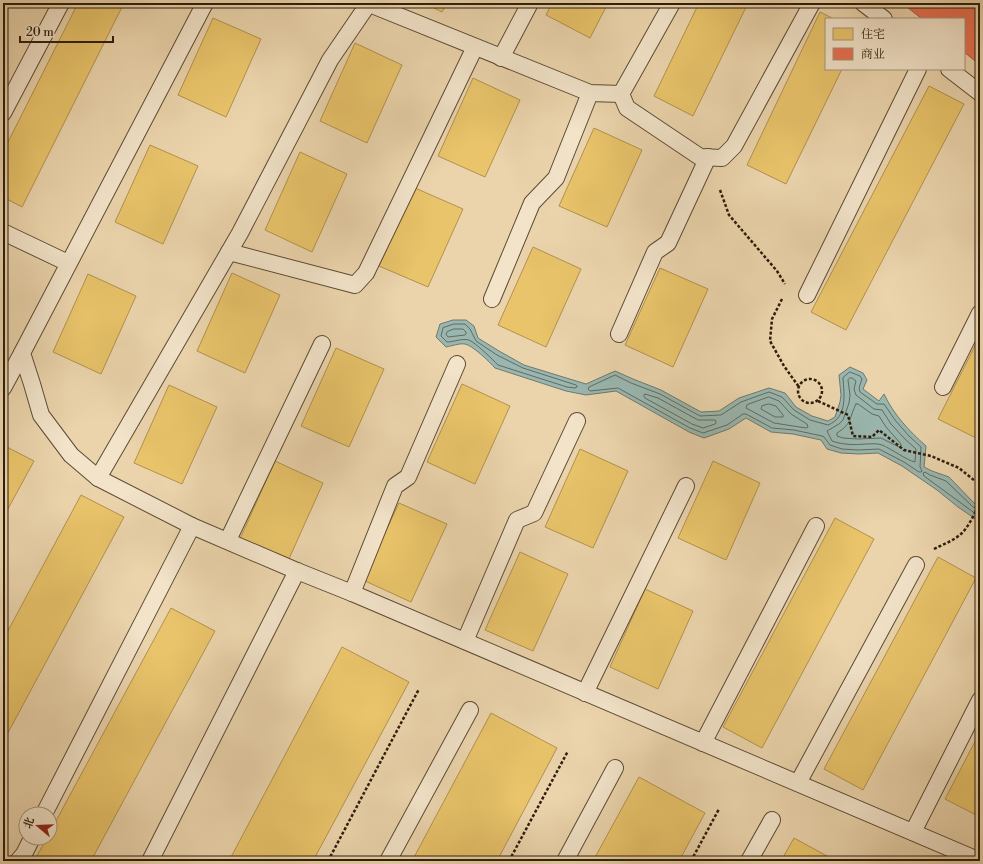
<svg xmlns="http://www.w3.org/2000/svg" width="983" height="864" viewBox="0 0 983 864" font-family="'Libre Bodoni','Noto Serif SC',serif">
  <rect width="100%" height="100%" fill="#ebd4ac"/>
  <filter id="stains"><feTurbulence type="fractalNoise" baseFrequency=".005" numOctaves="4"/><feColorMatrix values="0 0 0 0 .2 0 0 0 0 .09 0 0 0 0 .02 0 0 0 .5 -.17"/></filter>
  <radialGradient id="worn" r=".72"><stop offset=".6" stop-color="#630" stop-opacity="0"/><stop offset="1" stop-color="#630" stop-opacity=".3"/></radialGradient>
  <!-- water -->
  <path fill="#99b7b0" stroke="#6e796e" d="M 453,320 L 466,320 L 474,326 L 478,338 L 499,351 L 524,365 L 586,384 L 615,371 L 633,379 L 661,390 L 701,412 L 719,411 L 739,398 L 769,388 L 785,393 L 796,407 L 812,416 L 828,421 L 835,417 L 840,402 L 841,395 L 839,375 L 850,367 L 863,373 L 867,380 L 863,389 L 879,401 L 884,394 C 894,415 909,431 926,446 L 924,467 L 932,471 L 949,477 L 975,504 L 980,506 L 980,522 L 958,507 L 937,490 L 902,466 L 878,453 L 859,454 L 841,453 L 827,449 L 821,440 L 793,434 L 771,432 L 746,418 L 729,429 L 704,438 L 689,432 L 616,391 L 586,395 L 566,391 L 495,368 C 490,362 472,345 465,344 C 459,343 452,346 446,347 L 436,337 L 440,324 Z"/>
  <!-- homes -->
  <g fill="#e9c46a" stroke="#b1924e">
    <polygon points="78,3 124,3 22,207 3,197 3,152"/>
    <polygon points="424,3 447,3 442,12"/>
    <polygon points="552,3 608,3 590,38 546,15"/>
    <polygon points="699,3 748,3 693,116 654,96"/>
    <polygon points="820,12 834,19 826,19 826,69 842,69 786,184 747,165"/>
    <polygon points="213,18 261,39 226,117 178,95"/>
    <polygon points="355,43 402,65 367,143 320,121"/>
    <polygon points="473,78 520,100 485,177 438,156"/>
    <polygon points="929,86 964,104 846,330 811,312"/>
    <polygon points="594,128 642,150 607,227 559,206"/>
    <polygon points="150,145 198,166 163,244 115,222"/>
    <polygon points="300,152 347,174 312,252 265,230"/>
    <polygon points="415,188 463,209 428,287 379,266"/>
    <polygon points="533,247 581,269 546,347 498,325"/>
    <polygon points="660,268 708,289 673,367 625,345"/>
    <polygon points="232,273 280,295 245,373 197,351"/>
    <polygon points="88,274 136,296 101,374 53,352"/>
    <polygon points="980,336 980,440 938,419"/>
    <polygon points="336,348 384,369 349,447 301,426"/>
    <polygon points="462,384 510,406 475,484 427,462"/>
    <polygon points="169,385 217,407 182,484 134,463"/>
    <polygon points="3,445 34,461 3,518"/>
    <polygon points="580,449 628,471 593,548 545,527"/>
    <polygon points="275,461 323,483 288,561 240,539"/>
    <polygon points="713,461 760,483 726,560 678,538"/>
    <polygon points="81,495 124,517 3,742 3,640"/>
    <polygon points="399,503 447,524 411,602 363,580"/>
    <polygon points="835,518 874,539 762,748 723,727"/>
    <polygon points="520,552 568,574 533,651 485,630"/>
    <polygon points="938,557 976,578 863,790 824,769"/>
    <polygon points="645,589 693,611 658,689 610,667"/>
    <polygon points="171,608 215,631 91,861 34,861 47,838 50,838 50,832"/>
    <polygon points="342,647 409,682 313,861 229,861"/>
    <polygon points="491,713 557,748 497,861 412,861"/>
    <polygon points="980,732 980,817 945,799"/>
    <polygon points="639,777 705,813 679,861 593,861"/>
    <polygon points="794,838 836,861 781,861"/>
  </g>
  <!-- shops -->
  <polygon fill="#e76f51" stroke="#af563c" points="902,3 980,3 980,65 964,52 964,19 922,19"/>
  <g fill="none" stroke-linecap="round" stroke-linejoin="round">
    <!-- shore -->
    <g stroke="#636a5e" stroke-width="1">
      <path d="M 454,324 L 465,324 L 470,329 L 476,341 L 497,355 L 523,368 L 576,385 L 577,386 L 577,387 L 575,388 L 567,387 L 498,365 C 492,359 476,343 469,340 C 462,338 454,342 447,342 L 441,336 L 443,328 Z"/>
      <polygon points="454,329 463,329 466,332 466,334 465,335 448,337 446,334 447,332"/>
      <path d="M 850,372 L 860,376 L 862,379 L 859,388 L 860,392 L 877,404 L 884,404 L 895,420 L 909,436 L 921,447 L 920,467 L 922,471 L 921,472 L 919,472 L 904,462 L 879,449 L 858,450 L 842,449 L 830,445 L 824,437 L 822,436 L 794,430 L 772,428 L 746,414 L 743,414 L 727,425 L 703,433 L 690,428 L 618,388 L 590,391 L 588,389 L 589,387 L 615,375 L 631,383 L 660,394 L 700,416 L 721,415 L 741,402 L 769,392 L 782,397 L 794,410 L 810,420 L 828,425 C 848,417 844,395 843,378 Z"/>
      <path d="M 850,378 L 852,378 L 856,381 L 854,389 L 856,395 L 874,409 L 882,410 L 891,424 L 906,440 L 916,449 L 915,462 C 908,461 890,448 882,445 C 877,443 871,444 866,444 C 855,445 843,445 832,441 L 827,431 L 839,424 L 843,420 L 849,403 L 850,395 L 848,380 Z"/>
      <polygon points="645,394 658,398 698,420 715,420 716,421 716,423 715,424 703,428 692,424 645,398 644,396"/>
      <polygon points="769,397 779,401 791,414 807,424 808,427 806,428 774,423 746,408 747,405"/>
      <polygon points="769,404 776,406 783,415 783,417 775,417 761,409 762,406"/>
      <path d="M 856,404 L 858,404 L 872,414 L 879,416 L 886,427 L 901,444 L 901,446 L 899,447 L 881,438 L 858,439 L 843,438 L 837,436 L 837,433 C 852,424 849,418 856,404 Z"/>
      <polyline points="980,509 973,507 946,481 930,475 925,472 923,473 924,476 980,517"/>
    </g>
    <!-- lane casing -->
    <g stroke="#5c4b33" stroke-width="18">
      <g id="lane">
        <polyline points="205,3 22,353 32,384 41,415 71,455 98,478 192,526 297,571 352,593 980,861"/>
        <polyline points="367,3 590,93 621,94"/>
        <polyline points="672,3 621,94 627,108 700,157 722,158 734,146 812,3"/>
        <polyline points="863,3 884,19"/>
        <polyline points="501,58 530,3"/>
        <polyline points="949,69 980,93"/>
        <polyline points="3,113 61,3"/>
        <polyline points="3,232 68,263"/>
        <polyline points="229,252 355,285 366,273 475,47"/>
        <polyline points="807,295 918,69"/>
        <polyline points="492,299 532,203 556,178 590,93"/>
        <polyline points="619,334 655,252 668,243 708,157"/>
        <polyline points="943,387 980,313"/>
        <polyline points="3,388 22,353"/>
        <polyline points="98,478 240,233 330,60 369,3"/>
        <polyline points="228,540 322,344"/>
        <polyline points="352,593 395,486 408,477 457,364"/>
        <polyline points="465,641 517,520 534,513 577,421"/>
        <polyline points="585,693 686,486"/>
        <polyline points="703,743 816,526"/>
        <polyline points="798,783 916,565"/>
        <polyline points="44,814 192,526"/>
        <polyline points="913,832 980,700"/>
        <polyline points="18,861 24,854 32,838"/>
        <polyline points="150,861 297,571"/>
        <polyline points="388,861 470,710"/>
        <polyline points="565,861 615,768"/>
        <polyline points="749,861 772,820"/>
      </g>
    </g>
    <!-- path -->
    <g stroke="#2d1d0b" stroke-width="2.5" stroke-dasharray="3 2" stroke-linecap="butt">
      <polyline points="720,190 729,215 777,271 785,284"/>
      <polyline points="782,299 772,319 770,341 784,366 799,387"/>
      <circle cx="810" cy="391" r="12"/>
      <polyline points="818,401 848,415 853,436 872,437 879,430 904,450 931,456 959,468 980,485"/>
      <path d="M 934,549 C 944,544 955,540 962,533 C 970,525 975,512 980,503"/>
      <polyline points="328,861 419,689"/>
      <polyline points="509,861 568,751"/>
      <polyline points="691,861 719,809"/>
    </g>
    <!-- lane -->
    <use href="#lane" stroke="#f2e3c9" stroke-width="16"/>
  </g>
  <!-- margin -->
  <rect width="983" height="864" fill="none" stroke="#ebd4ac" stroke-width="16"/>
  <rect x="4" y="4" width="975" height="856" fill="none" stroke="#2d1d0b" stroke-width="2"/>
  <rect x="8" y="8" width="967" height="848" fill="none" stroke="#2d1d0b"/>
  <!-- legend -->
  <rect x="825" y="18" width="140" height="52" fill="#f2e3c9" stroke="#a3947d"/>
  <rect x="833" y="28" width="20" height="12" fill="#e9c46a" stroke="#a3947d"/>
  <text x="861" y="38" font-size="12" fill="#2d1d0b">住宅</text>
  <rect x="833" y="48" width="20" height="12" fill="#e76f51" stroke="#a3947d"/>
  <text x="861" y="58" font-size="12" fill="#2d1d0b">商业</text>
  <!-- north arrow -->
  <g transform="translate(38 826) rotate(289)"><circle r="19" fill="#f2e3c9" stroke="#a3947d"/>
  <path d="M0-3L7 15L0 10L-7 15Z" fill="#8f2418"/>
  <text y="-6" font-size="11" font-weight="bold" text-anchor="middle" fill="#2d1d0b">北</text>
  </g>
  <!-- scale -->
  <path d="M20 36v6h93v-6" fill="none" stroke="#2d1d0b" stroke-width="2"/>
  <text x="26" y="36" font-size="12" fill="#2d1d0b" stroke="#f2e3c9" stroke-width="3" paint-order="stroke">20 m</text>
  <rect width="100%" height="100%" filter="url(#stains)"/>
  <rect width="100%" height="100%" fill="url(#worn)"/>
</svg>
